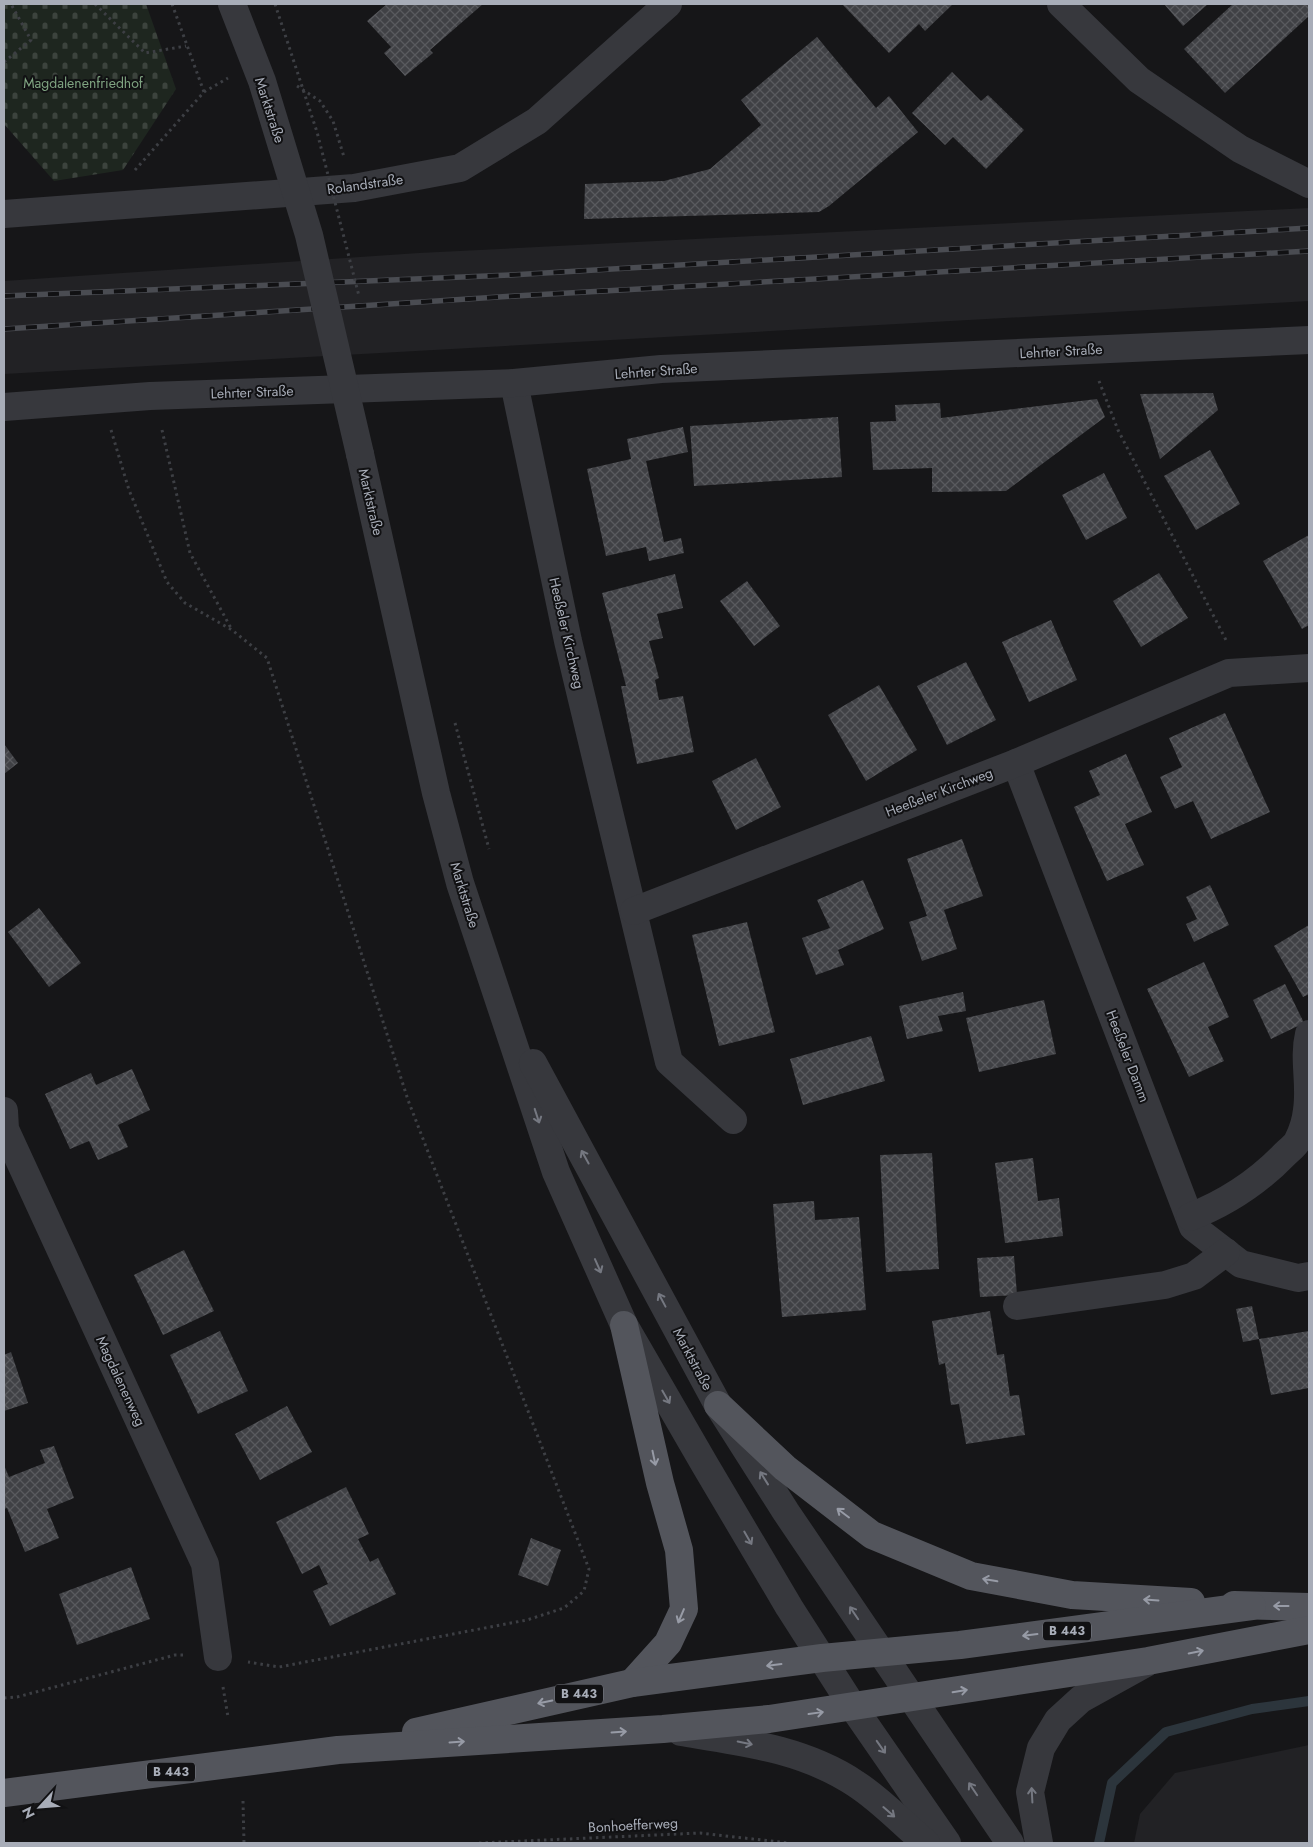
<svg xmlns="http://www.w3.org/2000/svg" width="1313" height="1847" viewBox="0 0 1313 1847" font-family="Jost,sans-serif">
  <defs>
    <pattern id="cemetery-stones" width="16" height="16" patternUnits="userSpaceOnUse" patternTransform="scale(1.25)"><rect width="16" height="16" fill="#1e261f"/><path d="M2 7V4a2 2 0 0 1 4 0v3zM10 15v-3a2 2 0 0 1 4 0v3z" fill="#3c433d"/></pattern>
    <pattern id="building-cross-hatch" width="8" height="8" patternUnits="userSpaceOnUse" patternTransform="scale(1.25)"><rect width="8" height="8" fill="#404145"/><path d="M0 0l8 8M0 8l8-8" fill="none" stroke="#595a5e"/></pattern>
  </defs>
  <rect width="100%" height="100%" fill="#161618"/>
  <!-- built -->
  <g fill="#222225">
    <polygon points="1309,208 1309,301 4,374 4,281 419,253"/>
    <polygon points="1309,1745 1309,1843 1134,1843 1140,1814 1175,1773"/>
  </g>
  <!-- cemetery -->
  <polygon fill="url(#cemetery-stones)" points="4,4 146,4 176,89 123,170 54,181 4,124"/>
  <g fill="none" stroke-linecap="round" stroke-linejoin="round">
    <!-- stream -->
    <polyline stroke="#2c353c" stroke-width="10" points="1099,1843 1112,1783 1166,1732 1252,1709 1309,1701"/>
  </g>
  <!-- building -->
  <g fill="url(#building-cross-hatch)">
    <polygon points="387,4 483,4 430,50 433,53 405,76 384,53 391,47 367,21"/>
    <polygon points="842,4 953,4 925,31 919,24 889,53"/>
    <polygon points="1164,4 1208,4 1183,26"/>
    <polygon points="1233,4 1309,4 1309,16 1225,93 1184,49"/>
    <polygon points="817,37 876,108 889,96 918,132 829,206 819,212 584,219 585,184 664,181 710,169 761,125 741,100"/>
    <polygon points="952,72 981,101 988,95 1024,130 986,169 953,137 945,145 912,113"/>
    <polygon points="1213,393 1218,410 1160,459 1140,394"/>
    <polygon points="1097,399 1105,417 1006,491 932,492 932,468 873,470 870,422 896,421 895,405 940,403 941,418"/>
    <polygon points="838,417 842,477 694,486 690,426"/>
    <polygon points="683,427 688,452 646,461 664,542 681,538 684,553 649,561 646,547 606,556 587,469 631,459 627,439"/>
    <polygon points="1210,450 1240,504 1196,530 1164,476"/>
    <polygon points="1104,473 1127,518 1086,540 1062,495"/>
    <polygon points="1309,535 1309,625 1302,629 1263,561"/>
    <polygon points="1159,573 1188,618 1141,647 1113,601"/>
    <polygon points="675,574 683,608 657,614 663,638 649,641 659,678 655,680 659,700 683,696 694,752 637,764 621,686 626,686 602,593"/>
    <polygon points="747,581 780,626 754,646 720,601"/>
    <polygon points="1051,620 1077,680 1029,702 1002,642"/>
    <polygon points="966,662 996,720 947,745 917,686"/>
    <polygon points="879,685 917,750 866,781 828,715"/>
    <polygon points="1225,713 1270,812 1211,839 1193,801 1175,809 1160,777 1182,767 1169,738"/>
    <polygon points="4,744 18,763 4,774"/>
    <polygon points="1126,754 1152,812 1125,824 1144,865 1107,881 1074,807 1100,795 1089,771"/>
    <polygon points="756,758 781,807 736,830 712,781"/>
    <polygon points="962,839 983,896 944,910 957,949 922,961 909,922 927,916 907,859"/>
    <polygon points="863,880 884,929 838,950 844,965 816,975 802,938 830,928 817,900"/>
    <polygon points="1210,885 1229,925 1194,942 1186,924 1197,919 1186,897"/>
    <polygon points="39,908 81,963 49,987 8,932"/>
    <polygon points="747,922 775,1032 719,1046 692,935"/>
    <polygon points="1309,925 1309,994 1303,997 1274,946"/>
    <polygon points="1204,962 1229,1017 1208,1027 1224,1061 1189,1077 1147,989"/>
    <polygon points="1285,984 1304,1023 1271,1039 1253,1000"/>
    <polygon points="963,992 966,1011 938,1016 943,1031 907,1039 899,1006"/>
    <polygon points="1044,1000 1056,1054 979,1072 966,1018"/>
    <polygon points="871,1036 885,1081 803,1105 790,1059"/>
    <polygon points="132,1069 150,1110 118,1125 128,1147 98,1160 89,1141 70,1149 45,1094 91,1073 96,1085"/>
    <polygon points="932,1153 939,1269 886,1272 880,1155"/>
    <polygon points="1033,1158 1038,1201 1059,1198 1063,1236 1005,1243 995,1163"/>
    <polygon points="814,1201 815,1220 859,1217 866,1310 782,1317 773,1204"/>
    <polygon points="184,1250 214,1311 163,1335 134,1275"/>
    <polygon points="1014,1256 1017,1295 980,1297 977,1258"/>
    <polygon points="1252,1306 1259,1339 1309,1331 1309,1388 1271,1395 1259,1339 1243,1342 1236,1309"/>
    <polygon points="990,1311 997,1355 1004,1354 1010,1396 1019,1395 1025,1435 966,1444 959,1404 951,1405 945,1363 939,1365 932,1321"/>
    <polygon points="220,1331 248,1391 198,1414 170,1355"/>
    <polygon points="11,1352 28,1403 4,1411 4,1355"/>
    <polygon points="287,1406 312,1452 260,1480 235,1434"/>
    <polygon points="54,1446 74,1498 47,1509 59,1538 25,1552 7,1508 4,1509 4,1465 9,1477 45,1463 40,1450"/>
    <polygon points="346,1487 369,1534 358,1539 370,1562 378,1558 396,1594 330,1626 313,1591 328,1584 319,1565 302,1574 276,1522"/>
    <polygon points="531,1538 561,1550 548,1586 518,1575"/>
    <polygon points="131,1567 150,1619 77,1645 59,1594"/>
  </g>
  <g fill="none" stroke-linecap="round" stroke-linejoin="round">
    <!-- path -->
    <g stroke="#3d3f44" stroke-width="3" stroke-dasharray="2.5 4" stroke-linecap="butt">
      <polyline points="95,4 145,53 186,46"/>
      <polyline points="172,4 204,92"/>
      <polyline points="4,62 31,40 11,4"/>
      <polyline points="297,86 320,101 333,121 344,157"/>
      <polyline points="135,170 204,92 228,78"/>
      <polyline points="1099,381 1118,430 1227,642"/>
      <polyline points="111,430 129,490 167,582 185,603 232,630 267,658 408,1100 589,1569 584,1591 564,1608 527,1620 279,1667 248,1662"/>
      <polyline points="162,430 190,553 232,630"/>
      <polyline points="455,723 489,849"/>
      <polyline points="223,1687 228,1717"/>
      <polyline points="4,1698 17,1697 175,1655 185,1655"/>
      <polyline points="243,1801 244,1843"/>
      <polyline points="479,1843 700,1833 788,1843"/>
    </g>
    <!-- minor -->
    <g stroke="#37383d" stroke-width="28">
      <polyline points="1061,4 1139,80 1240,149 1309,184"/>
      <polyline points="4,214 354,188 460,168 537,121 668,4"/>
      <polyline points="514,383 568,641 669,1062 733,1120"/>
      <polyline points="4,407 150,396 514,383 661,369 1309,340"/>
      <polyline points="360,454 436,793 460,883 556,1172 624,1325 705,1465 789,1607 853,1707 947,1843"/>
      <polyline points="1016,763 1193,1227 1241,1264 1298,1278 1309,1276"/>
      <polyline points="634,911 1016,763 1229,673 1309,668"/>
      <polyline points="533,1063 718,1405 786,1512 1010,1843"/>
      <polyline points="4,1111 5,1129 205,1564 218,1657"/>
      <path d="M 1190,1217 C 1226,1203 1258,1182 1285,1154 C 1289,1150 1296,1145 1298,1140 C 1302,1132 1306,1119 1307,1110 C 1311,1084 1303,1059 1309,1034"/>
      <polyline points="1017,1306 1165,1285 1194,1276 1226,1252"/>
      <path d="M 681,1732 C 742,1742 804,1749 856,1784 C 881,1800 903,1824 926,1843"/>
      <polyline points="1039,1843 1030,1792 1041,1748 1058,1720 1081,1699 1146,1663"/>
    </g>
    <!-- major -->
    <g stroke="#53555c" stroke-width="28">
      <polyline points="624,1325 660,1483 679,1550 684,1609 668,1643 632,1683"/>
      <polyline points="718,1405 785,1468 872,1535 971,1576 1072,1595 1191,1602"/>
      <polyline points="1234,1605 1309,1607"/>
      <polyline points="416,1732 632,1683 822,1658 960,1645 1252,1606"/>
      <polyline points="4,1793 338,1750 663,1729 769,1719 1148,1661 1309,1630"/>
    </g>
    <!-- rail casing -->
    <g stroke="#4a4c52" stroke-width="5.5">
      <g id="rail">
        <polyline points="4,296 511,275 1309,228"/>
        <polyline points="4,329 515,296 1309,251"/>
      </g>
    </g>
    <!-- rail -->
    <use href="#rail" stroke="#111113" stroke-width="4" stroke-dasharray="11" stroke-linecap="butt"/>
    <!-- path-bridge -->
    <polyline stroke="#3d3f44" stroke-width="3" stroke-dasharray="2.5 4" stroke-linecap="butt" points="275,4 317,132 359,296"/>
    <!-- minor-bridge -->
    <polyline stroke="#37383d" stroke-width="28" points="232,4 262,81 309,235 360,454"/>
  </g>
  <!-- one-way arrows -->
  <defs><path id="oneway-shaft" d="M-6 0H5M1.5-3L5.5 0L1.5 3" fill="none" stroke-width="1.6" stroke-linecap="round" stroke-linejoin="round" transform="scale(1.25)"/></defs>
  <g stroke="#757881">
    <use href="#oneway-shaft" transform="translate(537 1116) rotate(72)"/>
    <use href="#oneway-shaft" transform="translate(585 1157) rotate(-119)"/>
    <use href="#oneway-shaft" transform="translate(598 1266) rotate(66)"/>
    <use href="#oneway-shaft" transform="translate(662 1300) rotate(-118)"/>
    <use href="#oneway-shaft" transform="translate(666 1397) rotate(60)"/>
    <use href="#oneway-shaft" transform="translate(764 1478) rotate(-122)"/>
    <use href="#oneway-shaft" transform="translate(748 1538) rotate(60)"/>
    <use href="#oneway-shaft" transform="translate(854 1613) rotate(-124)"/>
    <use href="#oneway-shaft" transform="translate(745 1743) rotate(12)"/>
    <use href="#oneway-shaft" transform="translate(881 1747) rotate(55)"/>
    <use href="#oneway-shaft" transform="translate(973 1789) rotate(-124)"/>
    <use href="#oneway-shaft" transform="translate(1032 1795) rotate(-93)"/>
    <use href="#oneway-shaft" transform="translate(889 1812) rotate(41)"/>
  </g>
  <g stroke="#979ba6">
    <use href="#oneway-shaft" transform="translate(654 1458) rotate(78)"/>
    <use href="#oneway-shaft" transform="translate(843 1513) rotate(-143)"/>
    <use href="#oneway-shaft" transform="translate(990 1580) rotate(-170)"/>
    <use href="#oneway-shaft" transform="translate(1151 1600) rotate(-176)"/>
    <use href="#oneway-shaft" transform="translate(1281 1606) rotate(-180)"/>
    <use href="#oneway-shaft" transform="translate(681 1616) rotate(113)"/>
    <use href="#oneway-shaft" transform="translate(1030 1635) rotate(173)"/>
    <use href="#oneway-shaft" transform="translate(1196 1652) rotate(-11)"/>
    <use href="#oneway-shaft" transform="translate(774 1665) rotate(173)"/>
    <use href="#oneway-shaft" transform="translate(960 1691) rotate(-9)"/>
    <use href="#oneway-shaft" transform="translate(545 1702) rotate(168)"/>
    <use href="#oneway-shaft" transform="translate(816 1713) rotate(-8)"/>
    <use href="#oneway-shaft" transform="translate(619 1732) rotate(-4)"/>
    <use href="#oneway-shaft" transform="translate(457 1742) rotate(-4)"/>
  </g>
  <g text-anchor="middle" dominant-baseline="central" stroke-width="4" stroke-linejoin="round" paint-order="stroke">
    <!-- shield labels -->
    <g fill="#111113" stroke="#7b7e86" stroke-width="1">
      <rect x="1043" y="1621.5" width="48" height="19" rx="4"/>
      <rect x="555" y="1684.5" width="48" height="19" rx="4"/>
      <rect x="147" y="1762.5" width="48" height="19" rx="4"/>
    </g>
    <g font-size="12" font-weight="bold" fill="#a8adb8">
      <text x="1067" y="1631">B 443</text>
      <text x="579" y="1694">B 443</text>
      <text x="171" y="1772">B 443</text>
    </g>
    <!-- park labels -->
    <g font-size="14" fill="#7fa381" stroke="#111113">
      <text x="83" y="83">Magdalenenfriedhof</text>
    </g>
    <!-- street labels -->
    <g font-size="14" fill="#a8adb8" stroke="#111113">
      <text transform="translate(270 110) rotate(72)">Marktstraße</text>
      <text transform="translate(365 184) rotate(-8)">Rolandstraße</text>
      <text transform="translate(1061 351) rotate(-3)">Lehrter Straße</text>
      <text transform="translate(656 371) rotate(-4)">Lehrter Straße</text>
      <text transform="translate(252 392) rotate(-2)">Lehrter Straße</text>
      <text transform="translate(371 502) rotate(77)">Marktstraße</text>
      <text transform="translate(567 633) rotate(77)">Heeßeler Kirchweg</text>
      <text transform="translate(939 792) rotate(-21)">Heeßeler Kirchweg</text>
      <text transform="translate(465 895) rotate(73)">Marktstraße</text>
      <text transform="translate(1128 1056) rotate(69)">Heeßeler Damm</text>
      <text transform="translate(693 1359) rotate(62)">Marktstraße</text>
      <text transform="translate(121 1381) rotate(65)">Magdalenenweg</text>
      <text transform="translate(633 1825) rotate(-3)">Bonhoefferweg</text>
    </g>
  </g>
  <!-- border -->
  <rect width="1313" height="1847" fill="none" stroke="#a8adb8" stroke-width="10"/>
  <!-- north arrow -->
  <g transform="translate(40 1807) rotate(244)" stroke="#111113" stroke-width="4" paint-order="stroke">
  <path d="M0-4L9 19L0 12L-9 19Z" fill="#a8adb8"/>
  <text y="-8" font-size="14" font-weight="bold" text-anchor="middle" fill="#a8adb8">N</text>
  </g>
</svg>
